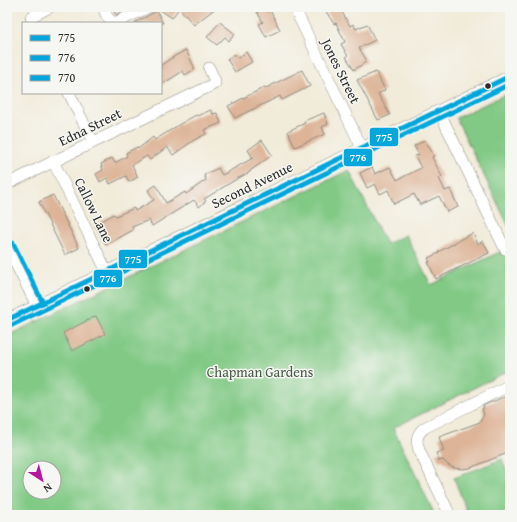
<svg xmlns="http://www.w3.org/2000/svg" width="517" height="522" viewBox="0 0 517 522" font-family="'Gentium Book Plus',serif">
  <rect width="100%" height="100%" fill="#f6f6f2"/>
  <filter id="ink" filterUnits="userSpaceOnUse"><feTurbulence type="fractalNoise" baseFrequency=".025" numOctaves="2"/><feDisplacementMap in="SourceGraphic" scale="8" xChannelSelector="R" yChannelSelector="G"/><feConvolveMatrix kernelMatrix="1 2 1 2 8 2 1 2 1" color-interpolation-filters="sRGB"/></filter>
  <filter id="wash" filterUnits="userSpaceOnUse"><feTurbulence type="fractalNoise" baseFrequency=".012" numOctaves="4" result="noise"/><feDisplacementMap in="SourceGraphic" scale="16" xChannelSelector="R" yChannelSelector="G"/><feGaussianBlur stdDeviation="0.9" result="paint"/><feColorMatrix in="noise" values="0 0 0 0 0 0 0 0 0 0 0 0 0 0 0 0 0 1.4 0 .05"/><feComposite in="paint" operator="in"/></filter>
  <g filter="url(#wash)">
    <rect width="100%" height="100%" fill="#f1ebd9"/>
    <!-- green -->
    <g fill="#81c985" stroke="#567a58" fill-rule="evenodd">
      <polygon points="510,92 510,229 456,118"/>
      <path d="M 349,170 L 386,244 L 406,235 L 431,285 L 510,247 L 510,370 L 393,428 L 435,515 L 7,515 L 7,336 ZM 30,468 L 54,468 L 54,492 L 30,492 Z"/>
      <polygon points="502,459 510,481 510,510 498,515 468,515 454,478"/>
    </g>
    <g id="blocks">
      <!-- building -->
      <g fill="#ddb497">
        <polygon points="111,7 133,7 116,15"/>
        <polygon points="156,7 217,7 194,25 179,8 172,18"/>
        <polygon points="254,7 265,7 267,12 270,10 280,30 266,37 259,24 263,22"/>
        <polygon points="330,7 339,7 350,26 353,24 356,29 367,24 375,40 359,48 367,61 354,70 346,57 348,56 341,44 345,42 336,23 334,24 325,10"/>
        <polygon points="157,11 163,23 134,23"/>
        <polygon points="220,22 235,34 229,41 225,37 217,45 207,37"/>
        <polygon points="186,50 195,69 185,75 183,71 161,85 161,65 175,56"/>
        <polygon points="246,52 252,62 235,72 227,59 235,54 238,58"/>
        <polygon points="302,70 310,86 282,100 280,96 235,118 228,106 265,87 266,88"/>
        <polygon points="376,72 385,90 378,94 390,115 378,120 357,80"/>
        <polygon points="211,110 213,114 217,113 221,123 204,130 206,134 194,140 173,155 167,147 150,160 147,156 132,165 138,177 129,182 126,176 110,184 107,178 100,182 96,174 103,170 101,164 112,158 115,163 127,156 126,153 137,147 138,149 153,137 155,140 180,124 196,115 197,116"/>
        <polygon points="324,113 328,124 322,127 325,134 295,147 288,131 305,123 304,121"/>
        <polygon points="262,140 272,155 250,171 250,172 235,180 204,199 206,201 199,207 194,200 152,226 149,220 132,227 133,230 106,245 95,225 114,214 116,216 134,208 135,211 154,200 148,190 156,185 166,203 185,192 186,194 206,180 204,175 218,168 222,175 253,158 248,150"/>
        <polygon points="425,140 434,156 432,157 442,177 439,178 445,191 450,189 458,207 447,212 439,196 420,205 414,194 394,204 388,190 380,194 375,184 367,188 360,173 372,167 375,174 390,167 397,180 421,168 415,156 419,155 414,146"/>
        <polygon points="53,195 79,248 65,255 39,202"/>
        <polygon points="473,233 478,244 483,241 489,253 436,279 428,262 430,262 428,258 439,253 438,252 455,243 455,242"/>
        <polygon points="96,316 105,334 72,351 63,333"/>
        <polygon points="504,397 510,400 510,452 470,468 462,469 454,468 448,465 443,460 439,461 436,453 444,451 439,437 480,422 484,414 482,409 484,408 483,406 491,402 493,402 501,398"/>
      </g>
    </g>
  </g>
  <g filter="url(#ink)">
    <use href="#blocks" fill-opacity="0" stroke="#8e8b82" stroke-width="1"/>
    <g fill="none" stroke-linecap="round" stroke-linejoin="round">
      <!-- minor casing -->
      <g stroke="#8e8b82" stroke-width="12">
        <g id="minor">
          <path d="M 103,7 C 106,14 108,23 117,22 L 149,7"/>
          <polyline points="294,7 362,148"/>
          <polyline points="31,17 50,7"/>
          <polyline points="69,93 93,142"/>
          <polyline points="439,111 505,249"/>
          <polyline points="53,161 107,272"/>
          <polyline points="7,184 212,85 215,83 215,81 209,68"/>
          <polyline points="7,246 37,306"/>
          <polyline points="7,320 510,76"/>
          <path d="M 450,515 L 419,450 C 416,441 416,435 424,428 L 510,385"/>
        </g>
      </g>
      <!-- minor -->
      <use href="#minor" stroke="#fff" stroke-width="11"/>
      <!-- bus-1 casing -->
      <g stroke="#f6f6f2" stroke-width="8">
        <polyline id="bus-1" points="7,320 510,76"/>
      </g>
      <!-- bus-2 casing -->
      <g stroke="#f6f6f2" stroke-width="8">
        <polyline id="bus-2" points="10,326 510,84"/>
      </g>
      <!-- bus-3 casing -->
      <g stroke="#f6f6f2" stroke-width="8">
        <polyline id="bus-3" points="13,243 43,303"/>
      </g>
      <!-- bus-1 -->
      <use href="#bus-1" stroke="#04a7db" stroke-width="5"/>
      <!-- bus-2 -->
      <use href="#bus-2" stroke="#04a7db" stroke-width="5"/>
      <!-- bus-3 -->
      <use href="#bus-3" stroke="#04a7db" stroke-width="5"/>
    </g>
  </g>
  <!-- markers -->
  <g fill="#2b2b2b" stroke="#f6f6f2" stroke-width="1.5">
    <circle cx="488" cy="86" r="3.5"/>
    <circle cx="87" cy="289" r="3.5"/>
  </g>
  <g text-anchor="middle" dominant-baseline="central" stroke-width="3" stroke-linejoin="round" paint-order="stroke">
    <!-- street labels -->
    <g font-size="14" fill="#2b2b2b" stroke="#f6f6f2">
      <text transform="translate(341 71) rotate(64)">Jones Street</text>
      <text transform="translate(90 127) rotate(-26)">Edna Street</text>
      <text transform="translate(252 185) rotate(-26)">Second Avenue</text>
      <text transform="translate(94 210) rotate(64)">Callow Lane</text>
    </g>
    <!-- park labels -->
    <g font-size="14" fill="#455a46" stroke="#f6f6f2">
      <text x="260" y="372">Chapman Gardens</text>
    </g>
  </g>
  <g stroke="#f6f6f2" stroke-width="1.5">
    <rect x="369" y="127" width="30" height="20" rx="4" fill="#04a7db"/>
    <rect x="343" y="148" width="30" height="19" rx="4" fill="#04a7db"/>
    <rect x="118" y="249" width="30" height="20" rx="4" fill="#04a7db"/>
    <rect x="93" y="269" width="30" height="19" rx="4" fill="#04a7db"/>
  </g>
  <g font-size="11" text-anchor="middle" font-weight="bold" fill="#fff">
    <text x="384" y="141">775</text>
    <text x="358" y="161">776</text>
    <text x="133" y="263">775</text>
    <text x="108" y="282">776</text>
  </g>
  <!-- margin -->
  <rect width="517" height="522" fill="none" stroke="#f6f6f2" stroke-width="24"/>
  <!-- legend -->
  <rect x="22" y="22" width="140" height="72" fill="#f6f6f2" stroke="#a5a5a2"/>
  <rect x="30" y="35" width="20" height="6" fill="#04a7db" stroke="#a5a5a2"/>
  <text x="58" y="42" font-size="12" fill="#2b2b2b">775</text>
  <rect x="30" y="55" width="20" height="6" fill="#04a7db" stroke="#a5a5a2"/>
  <text x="58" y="62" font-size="12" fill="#2b2b2b">776</text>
  <rect x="30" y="75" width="20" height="6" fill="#04a7db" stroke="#a5a5a2"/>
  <text x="58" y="82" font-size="12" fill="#2b2b2b">770</text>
  <!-- north arrow -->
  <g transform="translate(42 480) rotate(144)"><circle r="19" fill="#f6f6f2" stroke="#a5a5a2"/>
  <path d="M0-3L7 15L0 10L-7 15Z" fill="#b5179e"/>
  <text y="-6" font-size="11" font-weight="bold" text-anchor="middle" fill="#2b2b2b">N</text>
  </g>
</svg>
